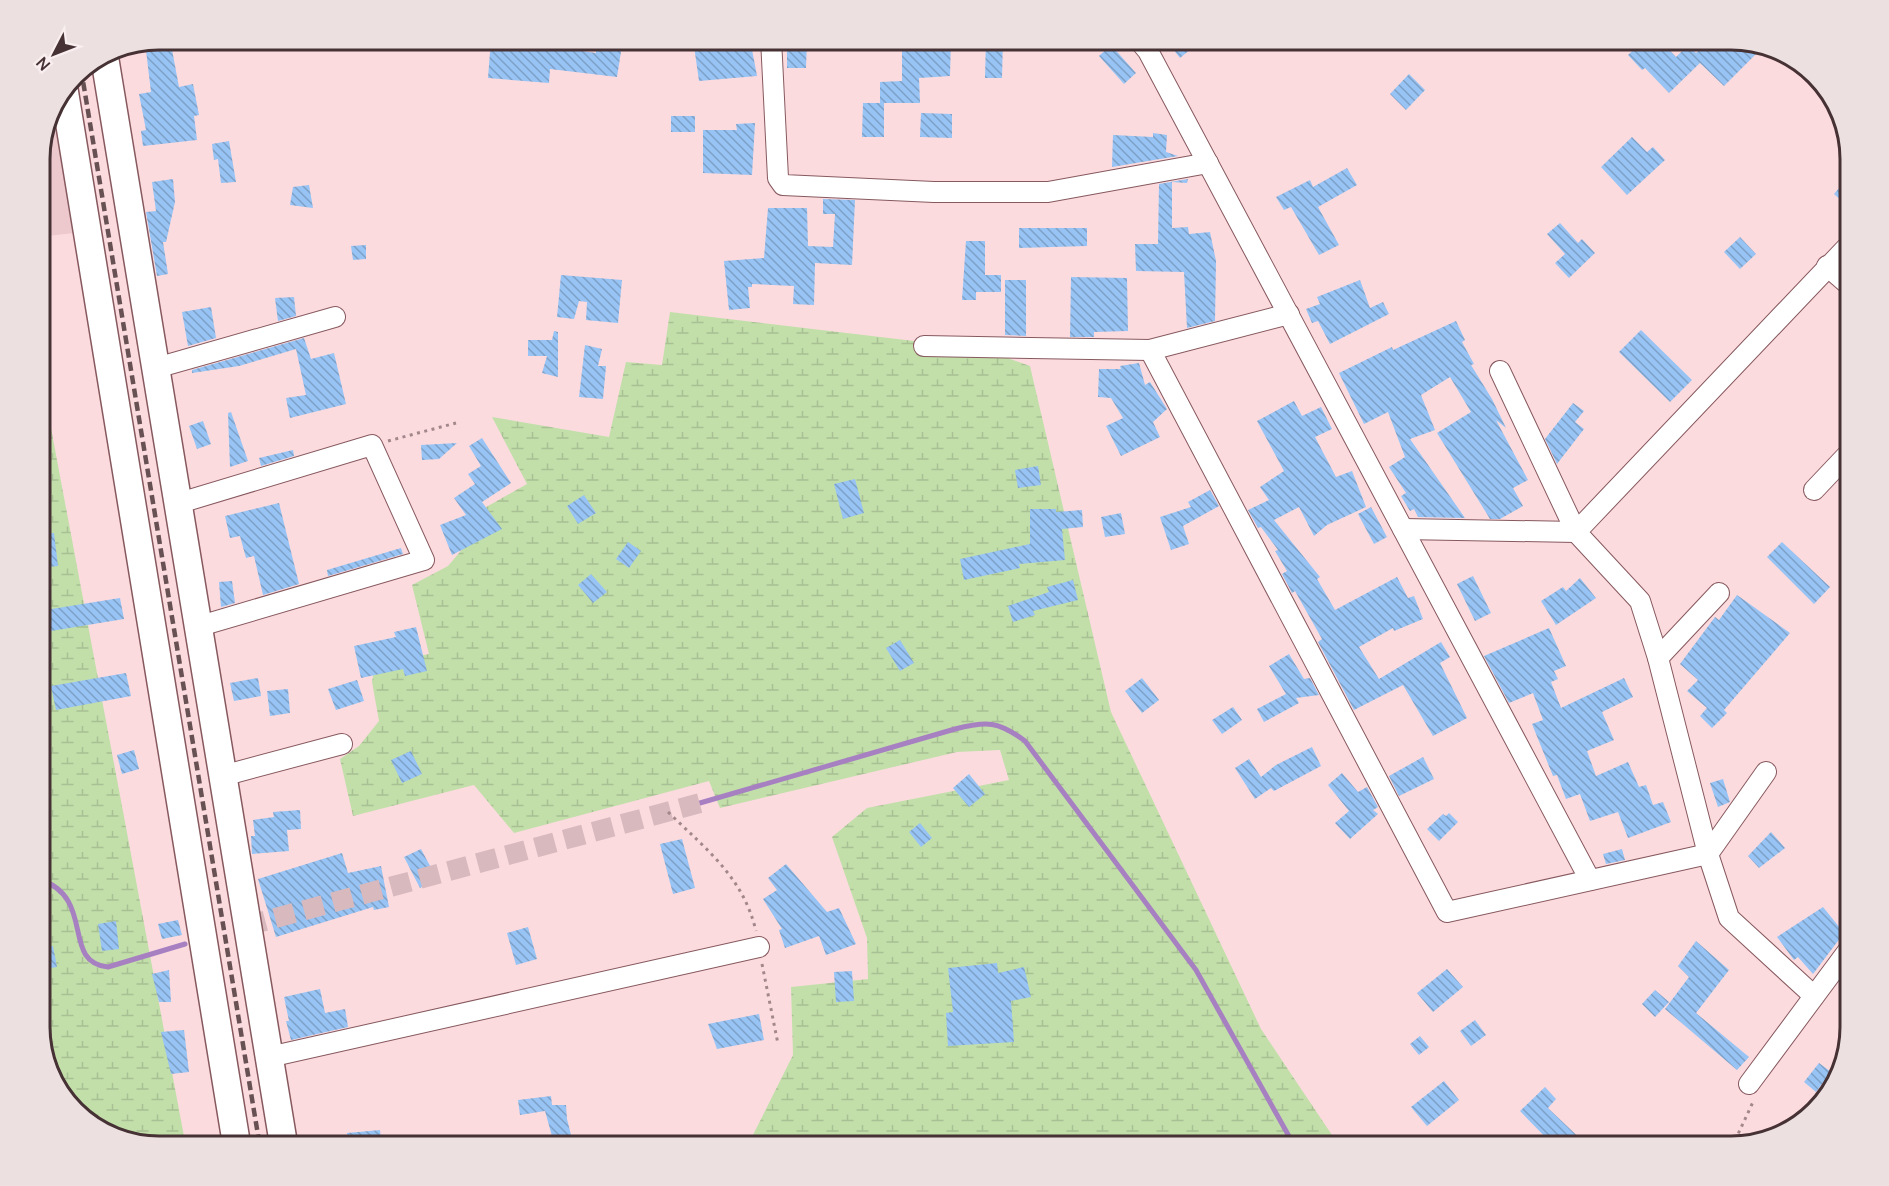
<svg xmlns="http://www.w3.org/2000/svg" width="1889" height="1186" viewBox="0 0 1889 1186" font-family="Manrope,sans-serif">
  <defs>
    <pattern id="wetland-marsh" width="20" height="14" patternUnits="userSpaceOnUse" patternTransform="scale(1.5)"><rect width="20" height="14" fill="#c2dfaa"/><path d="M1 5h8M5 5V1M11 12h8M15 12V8" fill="none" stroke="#a8c093"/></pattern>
    <pattern id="building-back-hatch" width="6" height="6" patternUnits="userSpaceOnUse" patternTransform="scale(1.5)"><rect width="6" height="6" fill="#97c4f4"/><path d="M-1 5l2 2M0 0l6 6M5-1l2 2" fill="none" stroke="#7da0c6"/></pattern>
  </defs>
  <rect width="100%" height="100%" fill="#fcdbdf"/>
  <!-- built -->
  <polygon fill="#edc9cd" points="52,106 74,233 39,237 39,151 48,112"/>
  <!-- wetland -->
  <g fill="url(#wetland-marsh)">
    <polygon points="670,312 982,349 1030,366 1111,712 1261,1029 1340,1147 747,1147 793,1055 791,987 868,979 867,938 832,837 867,808 1009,780 1000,750 957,752 720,808 709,781 514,833 474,785 353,816 340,759 359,746 379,721 372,682 375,664 429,654 412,585 448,566 465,546 458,523 527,484 492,417 609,437 626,362 662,365"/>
    <polygon points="39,364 186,1147 158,1147 92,1127 55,1088 39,1035"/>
  </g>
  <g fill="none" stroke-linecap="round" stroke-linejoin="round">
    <!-- stream -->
    <g stroke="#a780c2" stroke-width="5">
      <path d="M 700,803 L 955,729 C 987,721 998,721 1025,741 L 1196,970 L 1295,1147"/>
      <path d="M 39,879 C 97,898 60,962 108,967 L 185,944"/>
    </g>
  </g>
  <!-- building -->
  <g fill="url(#building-back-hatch)">
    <polygon points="158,39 170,39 179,87 193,84 199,115 194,116 197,140 143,146 141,131 146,130 139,94 151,92 145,42"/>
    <polygon points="491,39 553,43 552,47 596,53 596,49 583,47 583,39 623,39 617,77 550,69 549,83 488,78"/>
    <polygon points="693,39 750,39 757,76 699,81"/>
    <polygon points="787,39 807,39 806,68 787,68"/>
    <polygon points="902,39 951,39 950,76 919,78 920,103 880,103 880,82 902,81"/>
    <polygon points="986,39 1003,39 1002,78 985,78"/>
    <polygon points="1165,39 1203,39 1180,58"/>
    <polygon points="1645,39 1659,39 1676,57 1688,45 1696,53 1713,39 1723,39 1729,46 1734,40 1762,48 1724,86 1700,63 1669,93 1645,68 1642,70 1628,55"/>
    <polygon points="1111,45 1136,73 1124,84 1099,56"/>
    <polygon points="1409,74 1425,90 1406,110 1390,94"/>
    <polygon points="863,103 884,103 884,137 862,137"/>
    <polygon points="921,113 952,114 952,138 920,137"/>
    <rect x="671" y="116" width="24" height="16"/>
    <polygon points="755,123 752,175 703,173 703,130 737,130 736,124"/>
    <polygon points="1153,133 1167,135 1166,152 1178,156 1112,167 1113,135 1153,137"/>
    <polygon points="1632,137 1647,152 1653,147 1665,160 1627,195 1601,167"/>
    <polygon points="229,141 236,182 221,183 218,159 214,160 212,144"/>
    <polygon points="1347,168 1357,185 1318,207 1339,245 1319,255 1291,207 1284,210 1276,197 1310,180 1313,187"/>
    <polygon points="1850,175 1850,208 1834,194"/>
    <polygon points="173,179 175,202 166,242 163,242 168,274 157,276 146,212 156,211 152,182"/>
    <polygon points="1188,179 1187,183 1172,182 1172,228 1188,227 1189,234 1210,232 1216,261 1215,321 1187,328 1184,272 1136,271 1135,244 1158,244 1159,184"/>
    <polygon points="309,185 313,208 290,205 293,187"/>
    <polygon points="823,199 855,200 852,265 815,263 814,305 793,304 794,286 752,284 752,287 748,287 750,308 729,310 724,261 764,258 768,208 807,208 808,246 833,247 835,214 823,214"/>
    <polygon points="1560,223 1578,243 1582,239 1595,253 1569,278 1555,263 1565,254 1547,234"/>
    <polygon points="1019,228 1087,228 1087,246 1019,248"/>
    <polygon points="1740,237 1756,254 1740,269 1724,252"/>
    <polygon points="966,241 985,241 985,275 1001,275 1001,292 976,292 976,300 962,300"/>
    <polygon points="366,245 366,259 353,260 351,246"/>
    <polygon points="561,275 622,280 618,323 586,320 587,302 579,301 574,319 557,317"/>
    <polygon points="1071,277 1127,278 1128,331 1094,332 1094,337 1070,337"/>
    <polygon points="1005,280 1026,280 1026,336 1005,335"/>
    <polygon points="1360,280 1370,308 1383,302 1389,314 1330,344 1318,321 1312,323 1306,309 1320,304 1317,297"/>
    <polygon points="294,297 296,316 278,321 275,298"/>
    <polygon points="211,307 216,338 188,346 182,312"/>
    <polygon points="1456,321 1465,340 1462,342 1474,364 1471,365 1492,399 1506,428 1496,420 1528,480 1513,488 1523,506 1500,519 1490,519 1437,433 1471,412 1450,377 1421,395 1435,430 1410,439 1465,518 1418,517 1414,509 1410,511 1401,496 1406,493 1389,467 1405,457 1388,412 1364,424 1339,373 1392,347 1393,350"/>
    <polygon points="1641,330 1692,380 1670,402 1619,352"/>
    <polygon points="554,331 558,332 558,377 542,373 547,356 528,356 528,340 552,340"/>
    <polygon points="304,338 311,359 334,353 346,404 290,418 286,398 306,395 296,349 239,366 192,373 192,370"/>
    <polygon points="585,345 602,349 598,366 606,366 603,399 579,397"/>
    <polygon points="1139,363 1145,385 1150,382 1167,409 1153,422 1160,437 1121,456 1106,426 1123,418 1111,398 1098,397 1099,369 1121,369 1120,366"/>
    <polygon points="1294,401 1302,416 1321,407 1332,429 1315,437 1336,477 1352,471 1366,507 1327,525 1314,536 1299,507 1274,520 1320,577 1317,579 1335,610 1397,577 1408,598 1414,596 1423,619 1394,631 1393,628 1359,647 1379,679 1441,642 1450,657 1440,663 1467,718 1433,736 1403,685 1354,710 1318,642 1322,639 1295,591 1292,593 1282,574 1287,571 1275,551 1278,550 1261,527 1258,528 1248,510 1269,500 1260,487 1284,471 1257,421"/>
    <polygon points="1573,403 1584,411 1575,422 1584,429 1557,464 1545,439"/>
    <polygon points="231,412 248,461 230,467 228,413"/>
    <polygon points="203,421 211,444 197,449 189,426"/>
    <polygon points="482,438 511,483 482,502 502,529 452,555 440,525 466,515 454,498 475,484 468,474 481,466 469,446"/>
    <polygon points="457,443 439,459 422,460 421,445"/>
    <polygon points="293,450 294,456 261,466 259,458"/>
    <polygon points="1038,466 1041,485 1018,488 1015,470"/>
    <polygon points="855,479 864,513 843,519 834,484"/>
    <polygon points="1210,490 1219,506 1183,526 1189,544 1171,550 1160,517 1191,507 1188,502"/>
    <polygon points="584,495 596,513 578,524 567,506"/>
    <polygon points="279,503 299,584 263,595 254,556 246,558 240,536 230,538 225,516"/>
    <polygon points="1371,507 1387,537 1374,544 1358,514"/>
    <polygon points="1030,509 1056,509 1056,512 1082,510 1083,527 1062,529 1065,560 1019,564 1020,568 964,580 960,559 1030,544"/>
    <polygon points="1121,513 1125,534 1105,537 1101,517"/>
    <polygon points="54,533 58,566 39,568 39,534"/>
    <polygon points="628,542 641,551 629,568 616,559"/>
    <polygon points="1782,542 1830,587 1814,604 1767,557"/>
    <polygon points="401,548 403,554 328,576 327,570"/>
    <polygon points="591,574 607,592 593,603 578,585"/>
    <polygon points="1473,576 1491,613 1475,621 1457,584"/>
    <polygon points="1580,578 1596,598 1556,625 1541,601 1563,587 1566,591"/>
    <polygon points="1073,580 1078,600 1033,611 1035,615 1013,622 1008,606 1049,592 1047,587"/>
    <polygon points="232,581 235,603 221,607 219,582"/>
    <polygon points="1737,595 1790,633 1724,710 1727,713 1712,728 1700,716 1707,708 1687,691 1698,680 1680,664 1715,617 1719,620"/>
    <polygon points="120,598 124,619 39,633 39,611"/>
    <polygon points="416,627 427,671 405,676 403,669 361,678 354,646 396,637 394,632"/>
    <polygon points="1549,628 1566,666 1554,671 1558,679 1551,682 1561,708 1624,678 1633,697 1602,712 1614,740 1587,751 1596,776 1628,762 1639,787 1646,785 1653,805 1663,802 1671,822 1628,838 1618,812 1590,821 1580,794 1566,799 1557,775 1553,776 1532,724 1543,720 1533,693 1509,703 1484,656"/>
    <polygon points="900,640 914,663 900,671 886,648"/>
    <polygon points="1289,654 1304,679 1310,678 1319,695 1296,698 1299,703 1264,722 1257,709 1286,694 1269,666"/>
    <polygon points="126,673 131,696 56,710 51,686"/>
    <polygon points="258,678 261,696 234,701 230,683"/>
    <polygon points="1142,678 1159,700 1142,713 1125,691"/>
    <polygon points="357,680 364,701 336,710 328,689"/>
    <polygon points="288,689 290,713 270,716 267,691"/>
    <polygon points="1233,707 1242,720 1222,734 1212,720"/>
    <polygon points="1312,747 1321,766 1274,791 1271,788 1255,799 1235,768 1249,759 1261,777 1276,765"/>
    <polygon points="134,750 139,769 122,774 117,755"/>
    <polygon points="411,751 422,774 402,783 391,760"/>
    <polygon points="1423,757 1434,779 1399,796 1389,776"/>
    <polygon points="1342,773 1358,792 1367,787 1378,807 1373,810 1378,814 1350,839 1335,823 1349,811 1328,785"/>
    <polygon points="969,774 985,794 969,807 953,788"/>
    <polygon points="1723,779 1730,802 1718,807 1710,783"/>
    <polygon points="300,810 301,829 287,830 289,851 252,854 251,836 255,836 253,820 274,817 273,812"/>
    <polygon points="1449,813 1458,822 1439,841 1427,829 1443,814 1446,816"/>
    <polygon points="920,823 932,838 921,847 909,832"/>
    <polygon points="1771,832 1785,848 1759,868 1748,856"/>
    <polygon points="682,839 695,888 673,894 660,844"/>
    <polygon points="421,849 437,879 420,888 404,857"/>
    <polygon points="1622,849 1625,860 1606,864 1603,854"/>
    <polygon points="342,853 348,873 381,866 389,907 374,910 373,907 276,937 258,879"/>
    <polygon points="786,864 827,912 839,908 856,944 826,955 819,936 785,948 779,930 782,929 763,899 777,890 768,878"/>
    <polygon points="1823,907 1844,933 1813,974 1798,957 1794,960 1777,937"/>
    <polygon points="178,920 182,935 162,939 158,924"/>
    <polygon points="116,921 119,949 102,951 98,924"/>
    <polygon points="528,927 537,959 516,965 507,933"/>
    <polygon points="1696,941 1729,970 1696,1013 1749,1057 1737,1070 1665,1009 1689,977 1678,966"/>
    <polygon points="53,946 57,967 39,970 39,948"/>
    <polygon points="997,963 998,973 1024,967 1031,997 1011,1001 1014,1042 948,1046 946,1013 953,1012 948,968"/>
    <polygon points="1447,969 1463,987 1433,1012 1417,993"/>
    <polygon points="169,970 171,1002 159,1002 152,974"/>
    <polygon points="852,971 854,1001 836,1002 834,972"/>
    <polygon points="320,989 325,1013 345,1009 348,1027 291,1040 286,1021 289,1021 284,997"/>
    <polygon points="1655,990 1669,1002 1655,1017 1642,1004"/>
    <polygon points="759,1014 764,1040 717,1049 708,1024"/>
    <polygon points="1475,1020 1486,1035 1471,1046 1460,1031"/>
    <polygon points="184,1030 189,1072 171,1074 161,1032"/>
    <polygon points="1420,1036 1429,1047 1419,1055 1410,1044"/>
    <polygon points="1819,1063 1831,1072 1816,1092 1804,1082"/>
    <polygon points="1444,1081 1459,1100 1427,1126 1411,1107"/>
    <polygon points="1545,1087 1556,1099 1548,1108 1589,1147 1560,1147 1554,1140 1551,1143 1520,1111"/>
    <polygon points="551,1096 552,1105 566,1105 567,1119 574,1147 555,1147 545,1111 520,1115 518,1100"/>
    <polygon points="380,1130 382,1147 349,1147 347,1133"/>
  </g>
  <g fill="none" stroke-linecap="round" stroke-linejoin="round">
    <!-- street-tunnel -->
    <polyline stroke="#d8b9bd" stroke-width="20" stroke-dasharray="20 10" stroke-linecap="butt" points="246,926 700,803"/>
    <!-- street casing -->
    <g stroke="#86595e" stroke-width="22">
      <g id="street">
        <polyline points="771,39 778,178 783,185 934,192 1048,192 1208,163"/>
        <polyline points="1138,39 1148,51 1590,880"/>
        <polyline points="1827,266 1850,286"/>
        <polyline points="924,346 1150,350 1289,314"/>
        <polyline points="1150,350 1447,912 1708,854 1766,772"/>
        <polyline points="156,368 335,317"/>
        <polyline points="1500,371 1576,532 1640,601 1658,658 1708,854 1729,918 1814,996"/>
        <polyline points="1814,490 1850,452"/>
        <polyline points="176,504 372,445 424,560 200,626"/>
        <polyline points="1403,529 1576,532 1850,244"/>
        <polyline points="1658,658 1719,593"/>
        <polyline points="222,776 342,744"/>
        <polyline points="269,1057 759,947"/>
        <polyline points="1749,1084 1850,948"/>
      </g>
    </g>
    <!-- secondary casing -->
    <g stroke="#86595e" stroke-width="30">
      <g id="secondary">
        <polyline points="104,54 284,1147"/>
        <polyline points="64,89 237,1147"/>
      </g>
    </g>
    <!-- path -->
    <g stroke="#a3888b" stroke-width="3" stroke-dasharray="3 4.5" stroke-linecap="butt">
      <polyline points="388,441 456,423"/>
      <path d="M 668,812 C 707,850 743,877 756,931"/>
      <polyline points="762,964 778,1044"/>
      <polyline points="1732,1147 1753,1102"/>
    </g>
    <!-- street -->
    <use href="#street" stroke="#fff" stroke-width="20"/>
    <!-- secondary -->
    <use href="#secondary" stroke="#fff" stroke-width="27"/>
    <!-- rail -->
    <polyline stroke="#675153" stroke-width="4.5" stroke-dasharray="9 4.5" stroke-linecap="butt" points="81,69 260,1147"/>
  </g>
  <!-- crop -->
  <path d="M0 0H1889V1186H0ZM159 50H1731A109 109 0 0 1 1840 159V1027A109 109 0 0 1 1731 1136H159A109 109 0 0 1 50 1027V159A109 109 0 0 1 159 50Z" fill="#ece0e1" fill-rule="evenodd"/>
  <path fill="none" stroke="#463234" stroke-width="3" d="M159 50H1731A109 109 0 0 1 1840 159V1027A109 109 0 0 1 1731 1136H159A109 109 0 0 1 50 1027V159A109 109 0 0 1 159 50Z"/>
  <!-- north arrow -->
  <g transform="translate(54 54) rotate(228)" stroke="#faeff0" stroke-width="4.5" paint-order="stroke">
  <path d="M0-4.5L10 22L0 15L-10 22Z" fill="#463234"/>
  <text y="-9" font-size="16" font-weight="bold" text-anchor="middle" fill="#463234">N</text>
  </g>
</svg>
